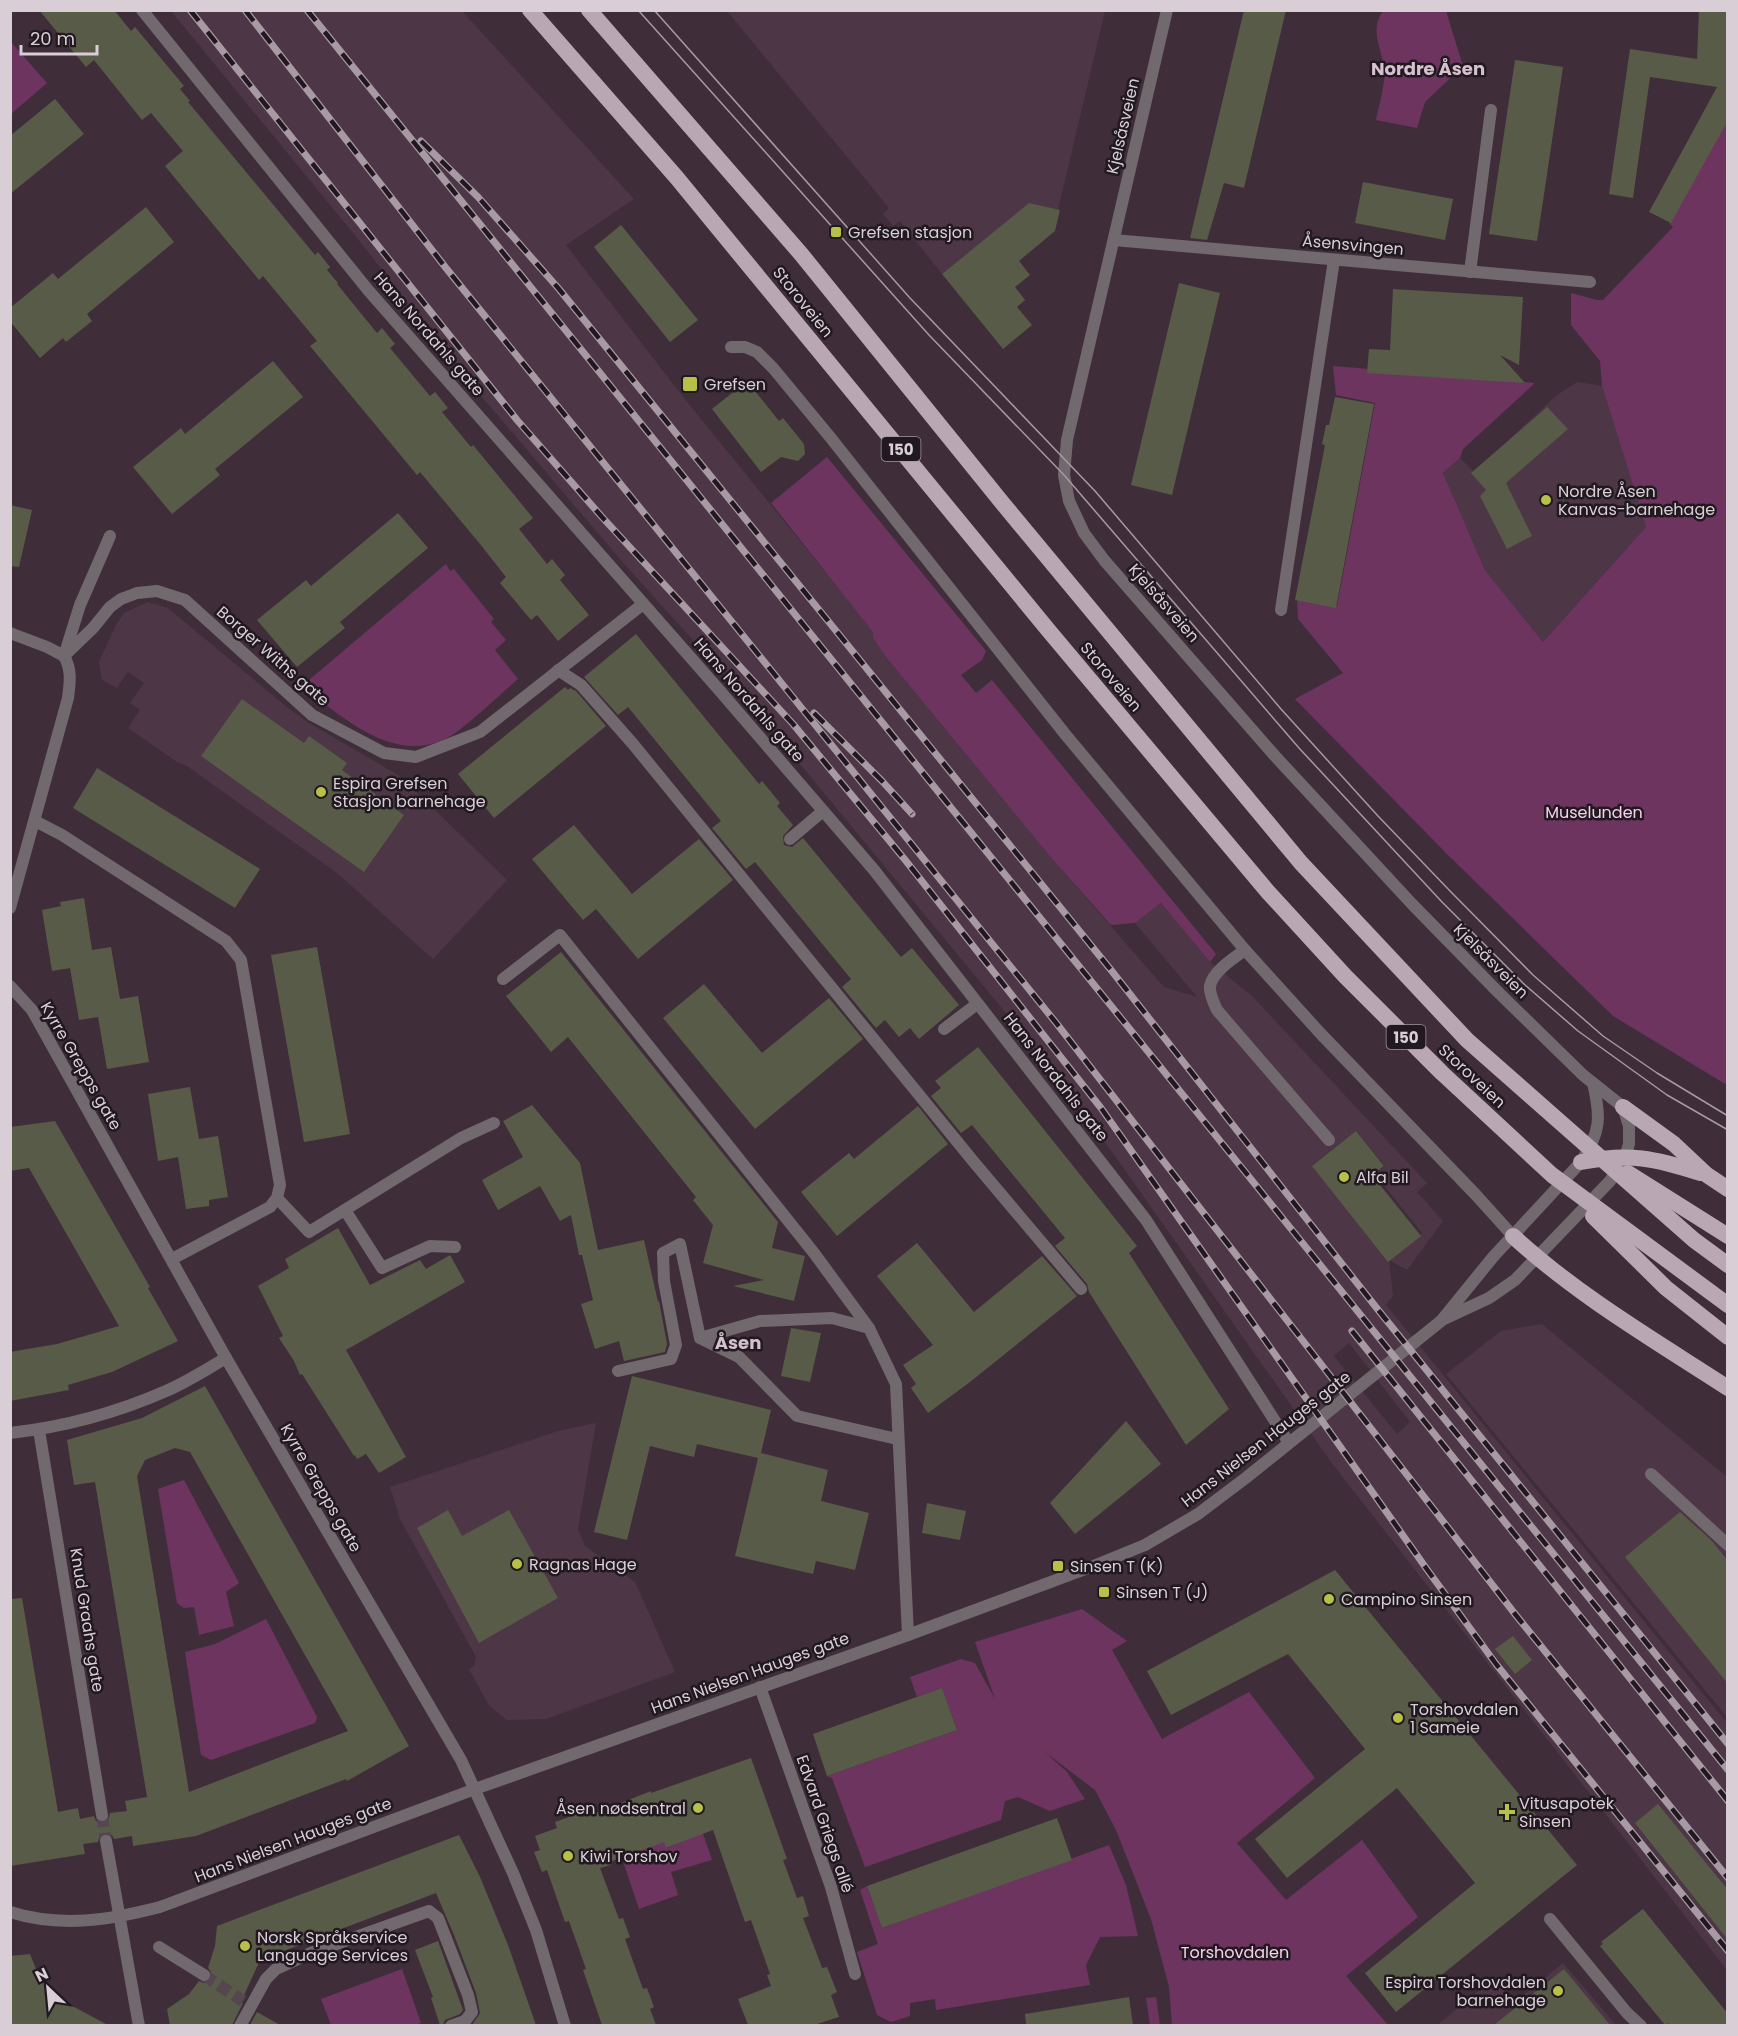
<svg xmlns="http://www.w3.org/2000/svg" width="1738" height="2036" viewBox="0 0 1738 2036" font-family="Poppins,sans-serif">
  <rect width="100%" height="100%" fill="#3f2e3a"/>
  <!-- built -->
  <g fill="#4d3646" fill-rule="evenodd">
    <path d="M 171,11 L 462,11 L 634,199 L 566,245 L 684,398 L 874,632 L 873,638 L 886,657 L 1053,860 L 1164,987 L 1197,997 L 1135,923 L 1161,903 L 1210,962 L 1252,996 L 1427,1183 L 1417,1192 L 1443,1221 L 1407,1270 L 1389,1260 L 1393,1296 L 1386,1305 L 1727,1723 L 1727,1970 L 1331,1462 L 1115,1156 L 1015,1024 L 747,700 L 625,565 L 476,390 L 357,238 ZM 1356,1131 L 1385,1166 L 1375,1174 L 1422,1233 L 1390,1259 L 1314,1164 ZM 1349,1343 L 1410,1422 L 1397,1434 L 1334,1356 Z"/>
    <polygon points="727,11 1105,11 1058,210 1029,203 942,274 900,221 893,226 883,214 889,208"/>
    <polygon points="1577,382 1602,386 1646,527 1543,642 1485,570 1443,473 1460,458 1474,472 1557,395"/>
    <polygon points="148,602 168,608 288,708 309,723 400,776 507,880 433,959 337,873 187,766 177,762 128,728 140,710 130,703 144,683 128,672 117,688 102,680 99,662 116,625 124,613"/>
    <polygon points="1542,1324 1727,1477 1727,1717 1446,1374 1501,1331"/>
    <polygon points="596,1423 578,1529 585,1546 635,1582 675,1672 546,1719 506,1720 488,1704 469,1669 474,1666 476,1657 400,1519 390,1487 558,1431"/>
    <polygon points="1563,1963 1616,2025 1436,2026 1493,1979 1515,2002"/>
  </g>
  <!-- green -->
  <g fill="#6e3460">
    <path d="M 1383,11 L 1446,11 L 1463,66 L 1425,102 L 1417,128 L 1376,120 C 1379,105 1386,83 1384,69 C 1382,47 1369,31 1383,11 Z"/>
    <polygon points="10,41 47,83 11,114 10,114"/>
    <polygon points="1727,110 1727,1085 1613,1016 1448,855 1295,699 1343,673 1298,619 1297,599 1337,606 1375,403 1336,395 1333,366 1535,383 1463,449 1460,458 1443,473 1485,570 1543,642 1646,527 1602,386 1600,361 1571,325 1571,293 1597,300 1603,300 1673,227 1669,223"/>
    <polygon points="827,457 986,651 982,660 961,675 976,693 992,680 1216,954 1210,962 1161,903 1135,923 1111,925 1053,860 886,657 873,638 873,632 771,503"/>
    <path d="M 446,564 L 450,571 L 454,569 L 494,619 L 491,622 L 506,640 L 495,650 L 518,679 C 498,696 479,715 458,731 C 403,772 345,720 302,686 Z"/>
    <polygon points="184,1480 239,1583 226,1592 234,1626 199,1635 194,1607 184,1608 177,1603 158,1489"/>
    <polygon points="1082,1609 1127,1641 1112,1650 1162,1739 1249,1692 1315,1778 1237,1843 1286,1900 1362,1840 1418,1917 1346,1976 1388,2025 1172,2025 1169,1987 1151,1919 1116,1830 1095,1790 1045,1752 1067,1772 1085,1799 1050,1811 1018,1797 1005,1801 1001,1820 865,1867 832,1778 827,1776 957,1730 942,1688 917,1697 910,1677 961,1659 975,1663 995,1699 975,1642"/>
    <polygon points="266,1619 317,1717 315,1723 211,1760 201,1755 185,1652 215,1644"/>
    <polygon points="701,1828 712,1860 671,1872 678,1895 639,1909 622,1858 634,1853 633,1850 663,1839 667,1848 684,1841"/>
    <polygon points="1109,1845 1126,1885 1138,1936 1100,1937 1086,1965 1090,1985 936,2010 935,1999 910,2003 910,2016 891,2022 877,2015 857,1952 878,1944 860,1890 867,1886 882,1928"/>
    <polygon points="402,1969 421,2023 412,2026 331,2025 321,1999"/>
    <polygon points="1156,1997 1160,2025 1150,2025 1146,1998"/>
  </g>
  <!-- building -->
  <g fill="#585b47" fill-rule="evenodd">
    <polygon points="39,10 114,10 131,31 135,27 184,86 180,89 190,101 188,102 315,255 318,252 330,267 327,270 338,283 337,284 377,333 382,328 395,344 390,348 430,396 435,392 448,408 442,412 471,447 473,445 533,518 519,529 547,564 552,559 565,575 560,580 589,615 558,641 537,615 531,620 500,583 506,577 480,544 420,472 417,475 310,346 317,341 263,276 259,280 165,166 183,151 151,113 142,120 94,60 86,67"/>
    <polygon points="1244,10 1286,10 1244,188 1224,183 1207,240 1190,238"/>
    <polygon points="1699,10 1728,10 1728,120 1671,223 1649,212 1717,87 1650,77 1633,198 1609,194 1630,49 1697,59"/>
    <polygon points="1515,60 1563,67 1537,241 1489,234"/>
    <polygon points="55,99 84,134 10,194 10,136"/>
    <polygon points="1363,182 1453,199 1445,240 1355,223"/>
    <polygon points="1029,203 1060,210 1055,231 1019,261 1030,275 1015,287 1025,300 1017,307 1032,325 1003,349 942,274"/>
    <polygon points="146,207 174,242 87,314 92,321 66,342 63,338 40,358 10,321 10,308 53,273 58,279"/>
    <polygon points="621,225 698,320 670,342 594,247"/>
    <polygon points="1179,283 1220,293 1172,495 1131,485"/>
    <polygon points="1393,289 1523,297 1519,365 1500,355 1525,383 1367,373 1369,349 1390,350"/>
    <polygon points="273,361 303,397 215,469 220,475 172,514 133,467 181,428 185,434"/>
    <polygon points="747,381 779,421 783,418 804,444 805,454 798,461 781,457 761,472 712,409"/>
    <polygon points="1335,397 1374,404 1336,608 1295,600 1325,445 1322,444 1326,425 1329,425"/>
    <polygon points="1547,407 1568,429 1506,483 1532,536 1507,549 1480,496 1486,490 1471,473"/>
    <polygon points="10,505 32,510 19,567 10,566"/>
    <polygon points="398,513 428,548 340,622 345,628 297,667 257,620 306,580 311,586"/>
    <polygon points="636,634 759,784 762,781 780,803 777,806 793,825 783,836 784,845 792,847 803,838 901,957 912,948 959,1005 919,1039 910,1028 899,1037 885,1020 876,1028 842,987 851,979 755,862 746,869 712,828 721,821 628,707 618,715 584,677"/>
    <polygon points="565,687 568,690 570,688 576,691 606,726 494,818 458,774"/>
    <polygon points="242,699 304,743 309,736 347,763 342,770 404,815 364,872 201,756"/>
    <polygon points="97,768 260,869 235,908 73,808"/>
    <polygon points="574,825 632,894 699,839 733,880 638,959 596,909 583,920 532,859"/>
    <polygon points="84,898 92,950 111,947 120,999 138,996 149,1062 107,1069 98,1017 79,1020 70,968 52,971 42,910 61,906 60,902"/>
    <polygon points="317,947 350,1134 304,1142 271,955"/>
    <polygon points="561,952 778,1222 772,1248 805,1256 794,1301 733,1286 764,1280 703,1263 713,1225 693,1200 696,1197 568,1037 551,1052 506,996"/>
    <polygon points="704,984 762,1053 829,998 863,1039 755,1129 663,1018"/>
    <polygon points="978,1047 1137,1246 1129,1253 1229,1409 1186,1445 1089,1292 1087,1284 1055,1246 1065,1238 972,1125 961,1133 931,1096 941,1088 935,1081"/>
    <polygon points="190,1087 199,1139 218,1136 228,1197 209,1200 209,1206 186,1209 178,1157 158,1161 148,1094"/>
    <polygon points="532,1105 580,1163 598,1250 644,1240 658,1302 659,1301 667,1344 665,1352 624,1361 619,1341 595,1349 581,1304 593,1300 582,1255 579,1255 571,1215 560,1221 540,1186 498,1210 482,1180 523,1157 503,1121"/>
    <polygon points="918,1106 948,1144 837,1236 801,1192 849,1153 854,1159"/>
    <polygon points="55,1121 150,1287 148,1288 178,1341 112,1372 68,1385 69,1390 10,1401 10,1352 57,1344 119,1326 29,1168 10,1171 10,1127"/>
    <polygon points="1356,1131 1384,1166 1372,1175 1421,1236 1388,1262 1312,1166"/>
    <polygon points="338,1228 370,1285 420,1260 426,1269 450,1255 465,1282 346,1350 406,1457 379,1473 366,1454 357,1459 355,1455 354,1456 302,1374 300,1375 294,1361 279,1338 283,1336 258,1286 289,1268 285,1259"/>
    <polygon points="917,1243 974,1312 1042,1256 1077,1296 970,1382 928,1413 911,1388 916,1384 903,1365 933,1345 877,1276"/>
    <polygon points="791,1328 821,1333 810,1382 781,1376"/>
    <polygon points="632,1376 771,1410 761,1453 828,1470 821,1501 869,1513 855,1570 816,1561 813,1574 735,1556 758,1458 697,1444 694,1457 650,1446 627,1540 594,1532"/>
    <path d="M 205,1386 L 409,1746 L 347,1781 L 346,1779 L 196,1836 L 133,1846 L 132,1836 L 114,1839 L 112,1835 L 105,1833 L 100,1835 L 98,1842 L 83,1844 L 85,1854 L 10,1866 L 10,1599 L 22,1598 L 58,1812 L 78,1808 L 80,1819 L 94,1816 L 96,1821 L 103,1823 L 108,1821 L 110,1813 L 127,1811 L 125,1801 L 147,1797 L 95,1482 L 74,1485 L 67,1440 L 142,1418 ZM 175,1448 L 190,1452 L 348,1731 L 189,1792 L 137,1476 L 145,1460 Z"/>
    <polygon points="1126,1421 1161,1464 1075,1534 1050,1503"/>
    <polygon points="927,1503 966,1511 960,1540 922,1533"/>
    <polygon points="448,1510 462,1536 509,1510 558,1598 479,1643 417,1528"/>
    <polygon points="1680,1512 1712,1541 1728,1561 1728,1684 1625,1557"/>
    <polygon points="1335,1570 1577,1865 1396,2012 1365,1973 1475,1883 1397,1788 1287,1878 1255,1839 1365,1749 1288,1654 1171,1715 1147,1671"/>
    <polygon points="1513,1636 1532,1660 1515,1674 1495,1649"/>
    <polygon points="942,1688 957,1730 827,1776 813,1734"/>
    <polygon points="751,1758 787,1859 783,1860 797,1898 803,1896 809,1916 803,1918 818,1957 822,1968 827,1967 837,1992 831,1995 839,2017 814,2025 748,2025 738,1999 771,1986 767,1975 770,1974 751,1920 745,1922 713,1830 666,1848 664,1842 610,1862 611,1865 600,1868 619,1919 623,1918 630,1937 625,1939 643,1989 647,1988 654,2007 650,2009 656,2025 602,2025 583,1970 586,1969 569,1921 565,1922 547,1870 542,1872 534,1852 540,1850 535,1836 557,1828 555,1822 580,1813 582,1817 593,1814 651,1791 651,1793"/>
    <polygon points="1658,1804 1728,1890 1728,1940 1635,1823"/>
    <polygon points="1057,1818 1072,1860 882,1928 867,1886"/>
    <polygon points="459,1835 480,1877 508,1945 536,2025 472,2025 480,2013 476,1993 454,1935 436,1893 260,1960 241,2002 243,2003 232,2025 170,2025 167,2009 189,1994 199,1981 204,1983 211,1979 211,1972 208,1968 215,1946 217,1926"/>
    <polygon points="1643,1909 1728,2014 1728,2025 1669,2025 1668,2023 1665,2025 1600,1946 1603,1944 1601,1942"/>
    <polygon points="438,1941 463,2010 460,2014 445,2020 443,2025 440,2025 431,1998 433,1997 415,1950"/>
    <polygon points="30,1954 36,1969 45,1983 61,2000 108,2025 10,2025 10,1956"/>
    <polygon points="1564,1969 1610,2025 1494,2025"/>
    <polygon points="1129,1997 1133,2025 1026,2025 1025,2014"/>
    <polygon points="257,2012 280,2025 250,2025"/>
  </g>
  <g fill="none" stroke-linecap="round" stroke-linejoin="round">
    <!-- pedestrian-tunnel -->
    <polyline stroke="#564651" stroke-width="12" stroke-dasharray="12 6" stroke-linecap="butt" points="204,1975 243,2001"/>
    <!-- minor-tunnel -->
    <polyline stroke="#564651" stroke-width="12" stroke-dasharray="12 6" stroke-linecap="butt" points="102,1815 106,1841"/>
    <!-- service -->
    <g stroke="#72696f" stroke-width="12">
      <polyline points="142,10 368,290 720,691 874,870 1146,1220 1289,1443"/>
      <polyline points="1470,272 1491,110"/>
      <polyline points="731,347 745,347 757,352 773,368 830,437 1065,734 1245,950 1321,1034 1476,1195 1513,1236"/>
      <polyline points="1281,610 1334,260"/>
      <polyline points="64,656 80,605 110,536"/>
      <polyline points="558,670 581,685 633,744 973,1161 1081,1289"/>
      <polyline points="790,839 823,811"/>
      <path d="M 1245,950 C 1234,958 1213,971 1210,986 C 1209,994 1214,1003 1217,1010 L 1329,1140"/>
      <polyline points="503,979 560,935 814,1253 869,1328"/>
      <polyline points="944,1029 977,1004"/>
      <polyline points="277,1198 309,1232 461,1138 494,1123"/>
      <polyline points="345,1210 382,1268 430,1246 455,1247"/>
      <polyline points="700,1338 760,1321 832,1318 869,1328 896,1384 908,1635"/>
      <polyline points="618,1371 671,1359 676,1345 664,1281 663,1253 680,1244 700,1338 739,1357 797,1416 897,1439"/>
      <polyline points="1651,1474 1728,1545"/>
      <polyline points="760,1687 831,1887 855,1974"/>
      <polyline points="1550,1919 1627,2013 1641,2026"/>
    </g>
    <!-- pedestrian -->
    <g stroke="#72696f" stroke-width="12">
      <polyline points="159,1947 204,1975"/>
      <polyline points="240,2026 266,1979 276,1969 311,1953 429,1911 438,1918 468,1995 472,2012 465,2021 451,2026"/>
    </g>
    <!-- minor -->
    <g stroke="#72696f" stroke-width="12">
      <polyline points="1114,240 1590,282"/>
      <polyline points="10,633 47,647 64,656"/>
      <polyline points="64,656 93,628 110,607 121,599 137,593 157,591 185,600 312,715 384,753 416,757 480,732 643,604"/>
      <polyline points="35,821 62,835 226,941 241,960 280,1185 277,1198 270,1207 172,1259"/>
      <path d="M 10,908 L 68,698 C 70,682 72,670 64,656"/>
      <polyline points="10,986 32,1010 226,1358 461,1760 513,1873 536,1930 565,2026"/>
      <polyline points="39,1430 102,1815"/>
      <path d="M 10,1433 C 64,1427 116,1413 166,1391 C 187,1382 207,1369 226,1358"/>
      <polyline points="106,1841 139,2026"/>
    </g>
    <!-- tertiary -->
    <g stroke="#72696f" stroke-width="12">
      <polyline points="1167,10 1067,440 1064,475 1069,501 1084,533 1104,560 1275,756 1412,904 1498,992 1583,1075 1623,1107 1629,1126 1629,1144 1625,1157 1610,1181 1515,1280 1489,1298 1444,1319"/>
      <path d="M 10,1912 C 61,1928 110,1920 160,1907 L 475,1789 L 908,1635 L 1091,1567 L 1145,1545 L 1198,1514 L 1247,1477 L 1441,1321 L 1493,1257 L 1581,1162 C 1601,1132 1601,1117 1593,1083"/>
    </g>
    <!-- trunk -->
    <g stroke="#baa7b4" stroke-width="16">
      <polyline points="530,10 677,178 1049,631 1268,892 1345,976 1442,1073 1552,1175 1728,1305"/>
      <polyline points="589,10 801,254 1004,505 1301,863 1467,1040 1694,1240 1728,1265"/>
      <polyline points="1623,1107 1674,1144 1707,1175 1728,1189"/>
      <path d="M 1581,1162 C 1629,1153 1655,1158 1700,1173"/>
      <polyline points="1628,1173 1728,1236"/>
      <polyline points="1593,1216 1666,1288 1728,1337"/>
      <path d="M 1513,1236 C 1577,1295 1654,1340 1728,1388"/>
    </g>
    <!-- tram -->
    <g stroke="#a79aa3" stroke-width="1.5">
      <polyline points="638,10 929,335 1064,475 1299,748 1442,902 1524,984 1578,1031 1667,1095 1728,1130"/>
      <polyline points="654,10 910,298 1095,491 1281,709 1378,816 1451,892 1533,975 1603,1036 1657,1073 1728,1116"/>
    </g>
    <!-- rail casing -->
    <g stroke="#a79aa3" stroke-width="7">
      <g id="rail">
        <polyline points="190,10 517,420 602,517 793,724 906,861 1101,1108 1426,1568 1496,1664 1728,1951"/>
        <polyline points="245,10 446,268 1057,1024 1515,1614 1728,1878"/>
        <polyline points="307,10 1728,1770"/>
        <polyline points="421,141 478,197 559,289 1111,970 1379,1311 1728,1744"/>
        <polyline points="814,713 882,781 912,814"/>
        <polyline points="1352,1331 1728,1801"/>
      </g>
    </g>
    <!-- rail -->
    <use href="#rail" stroke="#21191f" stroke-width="4.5" stroke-dasharray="14" stroke-linecap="butt"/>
  </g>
  <!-- markers -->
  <g fill="#b8c147" stroke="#21191f" stroke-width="2">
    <rect x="830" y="226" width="12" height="12" rx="3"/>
    <rect x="682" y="376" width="16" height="16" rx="3"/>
    <circle cx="1546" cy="500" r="6"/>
    <circle cx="321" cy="792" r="6"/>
    <circle cx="1344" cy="1177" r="6"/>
    <circle cx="517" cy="1564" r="6"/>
    <rect x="1052" y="1560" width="12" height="12" rx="3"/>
    <rect x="1098" y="1586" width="12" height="12" rx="3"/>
    <circle cx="1329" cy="1599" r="6"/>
    <circle cx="1398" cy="1718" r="6"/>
    <circle cx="698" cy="1808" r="6"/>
    <path d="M1504 1803h6v6h6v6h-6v6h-6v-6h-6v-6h6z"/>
    <circle cx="568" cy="1856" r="6"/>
    <circle cx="245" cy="1946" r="6"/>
    <circle cx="1558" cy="1991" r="6"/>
  </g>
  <g text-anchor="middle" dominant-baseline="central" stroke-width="5" stroke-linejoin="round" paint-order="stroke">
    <!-- shield labels -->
    <g fill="#21191f" stroke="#a2989f" stroke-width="1.5">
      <rect x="881.5" y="437" width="39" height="24" rx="4.5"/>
      <rect x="1386.5" y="1025" width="39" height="24" rx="4.5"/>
    </g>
    <g font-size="15" font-weight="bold" fill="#d9ced6">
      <text x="901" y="449">150</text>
      <text x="1406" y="1037">150</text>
    </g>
    <!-- street labels -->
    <g font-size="16" fill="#d9ced6" stroke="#21191f">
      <text transform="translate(1123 126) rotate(-77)">Kjelsåsveien</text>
      <text transform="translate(1353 245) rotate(5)">Åsensvingen</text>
      <text transform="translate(803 302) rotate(51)">Storoveien</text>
      <text transform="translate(429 334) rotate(49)">Hans Nordahls gate</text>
      <text transform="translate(1164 603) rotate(49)">Kjelsåsveien</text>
      <text transform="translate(273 656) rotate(41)">Borger Withs gate</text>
      <text transform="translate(1111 677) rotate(50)">Storoveien</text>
      <text transform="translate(749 700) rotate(49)">Hans Nordahls gate</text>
      <text transform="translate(1491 961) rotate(45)">Kjelsåsveien</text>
      <text transform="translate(81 1066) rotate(60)">Kyrre Grepps gate</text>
      <text transform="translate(1472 1076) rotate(43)">Storoveien</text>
      <text transform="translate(1056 1077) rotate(52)">Hans Nordahls gate</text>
      <text transform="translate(1266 1439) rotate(-38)">Hans Nielsen Hauges gate</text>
      <text transform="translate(321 1488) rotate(60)">Kyrre Grepps gate</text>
      <text transform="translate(87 1620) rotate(81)">Knud Graahs gate</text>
      <text transform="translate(750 1673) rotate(-20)">Hans Nielsen Hauges gate</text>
      <text transform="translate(825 1824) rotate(71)">Edvard Griegs allé</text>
      <text transform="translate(293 1840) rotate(-21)">Hans Nielsen Hauges gate</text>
    </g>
    <!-- poi labels -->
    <g font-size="16" fill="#d9ced6" stroke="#21191f" text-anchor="start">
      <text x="848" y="232">Grefsen stasjon</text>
      <text x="704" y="384">Grefsen</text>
      <text x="1558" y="491">Nordre Åsen<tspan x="1558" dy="18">Kanvas-barnehage</tspan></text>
      <text x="333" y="783">Espira Grefsen<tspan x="333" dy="18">Stasjon barnehage</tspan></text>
      <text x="1356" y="1177">Alfa Bil</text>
      <text x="529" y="1564">Ragnas Hage</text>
      <text x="1070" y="1566">Sinsen T (K)</text>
      <text x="1116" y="1592">Sinsen T (J)</text>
      <text x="1341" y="1599">Campino Sinsen</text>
      <text x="1410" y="1709">Torshovdalen<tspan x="1410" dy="18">1 Sameie</tspan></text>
      <text x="1519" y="1803">Vitusapotek<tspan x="1519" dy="18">Sinsen</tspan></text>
      <text x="686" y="1808" text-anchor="end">Åsen nødsentral</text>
      <text x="580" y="1856">Kiwi Torshov</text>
      <text x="257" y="1937">Norsk Språkservice<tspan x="257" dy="18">Language Services</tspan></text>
      <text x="1546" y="1982" text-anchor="end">Espira Torshovdalen<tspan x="1546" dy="18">barnehage</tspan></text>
    </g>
    <!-- park labels -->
    <g font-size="16" fill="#f6d0eb" stroke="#21191f">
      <text x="1594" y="812">Muselunden</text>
      <text x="1235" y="1952">Torshovdalen</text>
    </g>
    <!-- neighbourhood labels -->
    <g font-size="18" font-weight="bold" fill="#d5c0cf" stroke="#21191f">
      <text x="1428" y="68">Nordre Åsen</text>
      <text x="738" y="1342">Åsen</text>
    </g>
  </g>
  <!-- border -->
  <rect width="1738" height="2036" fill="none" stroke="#d9ced6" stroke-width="24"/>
  <!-- north arrow -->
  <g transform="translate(48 1988) rotate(334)" stroke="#21191f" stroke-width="4.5" paint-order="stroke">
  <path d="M0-4.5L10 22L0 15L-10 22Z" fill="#d9ced6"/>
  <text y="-9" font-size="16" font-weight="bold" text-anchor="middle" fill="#d9ced6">N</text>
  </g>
  <!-- scale -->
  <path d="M21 45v9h76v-9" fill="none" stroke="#d9ced6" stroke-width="3"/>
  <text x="30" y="45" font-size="18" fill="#d9ced6" stroke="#21191f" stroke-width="4.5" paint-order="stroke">20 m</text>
</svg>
